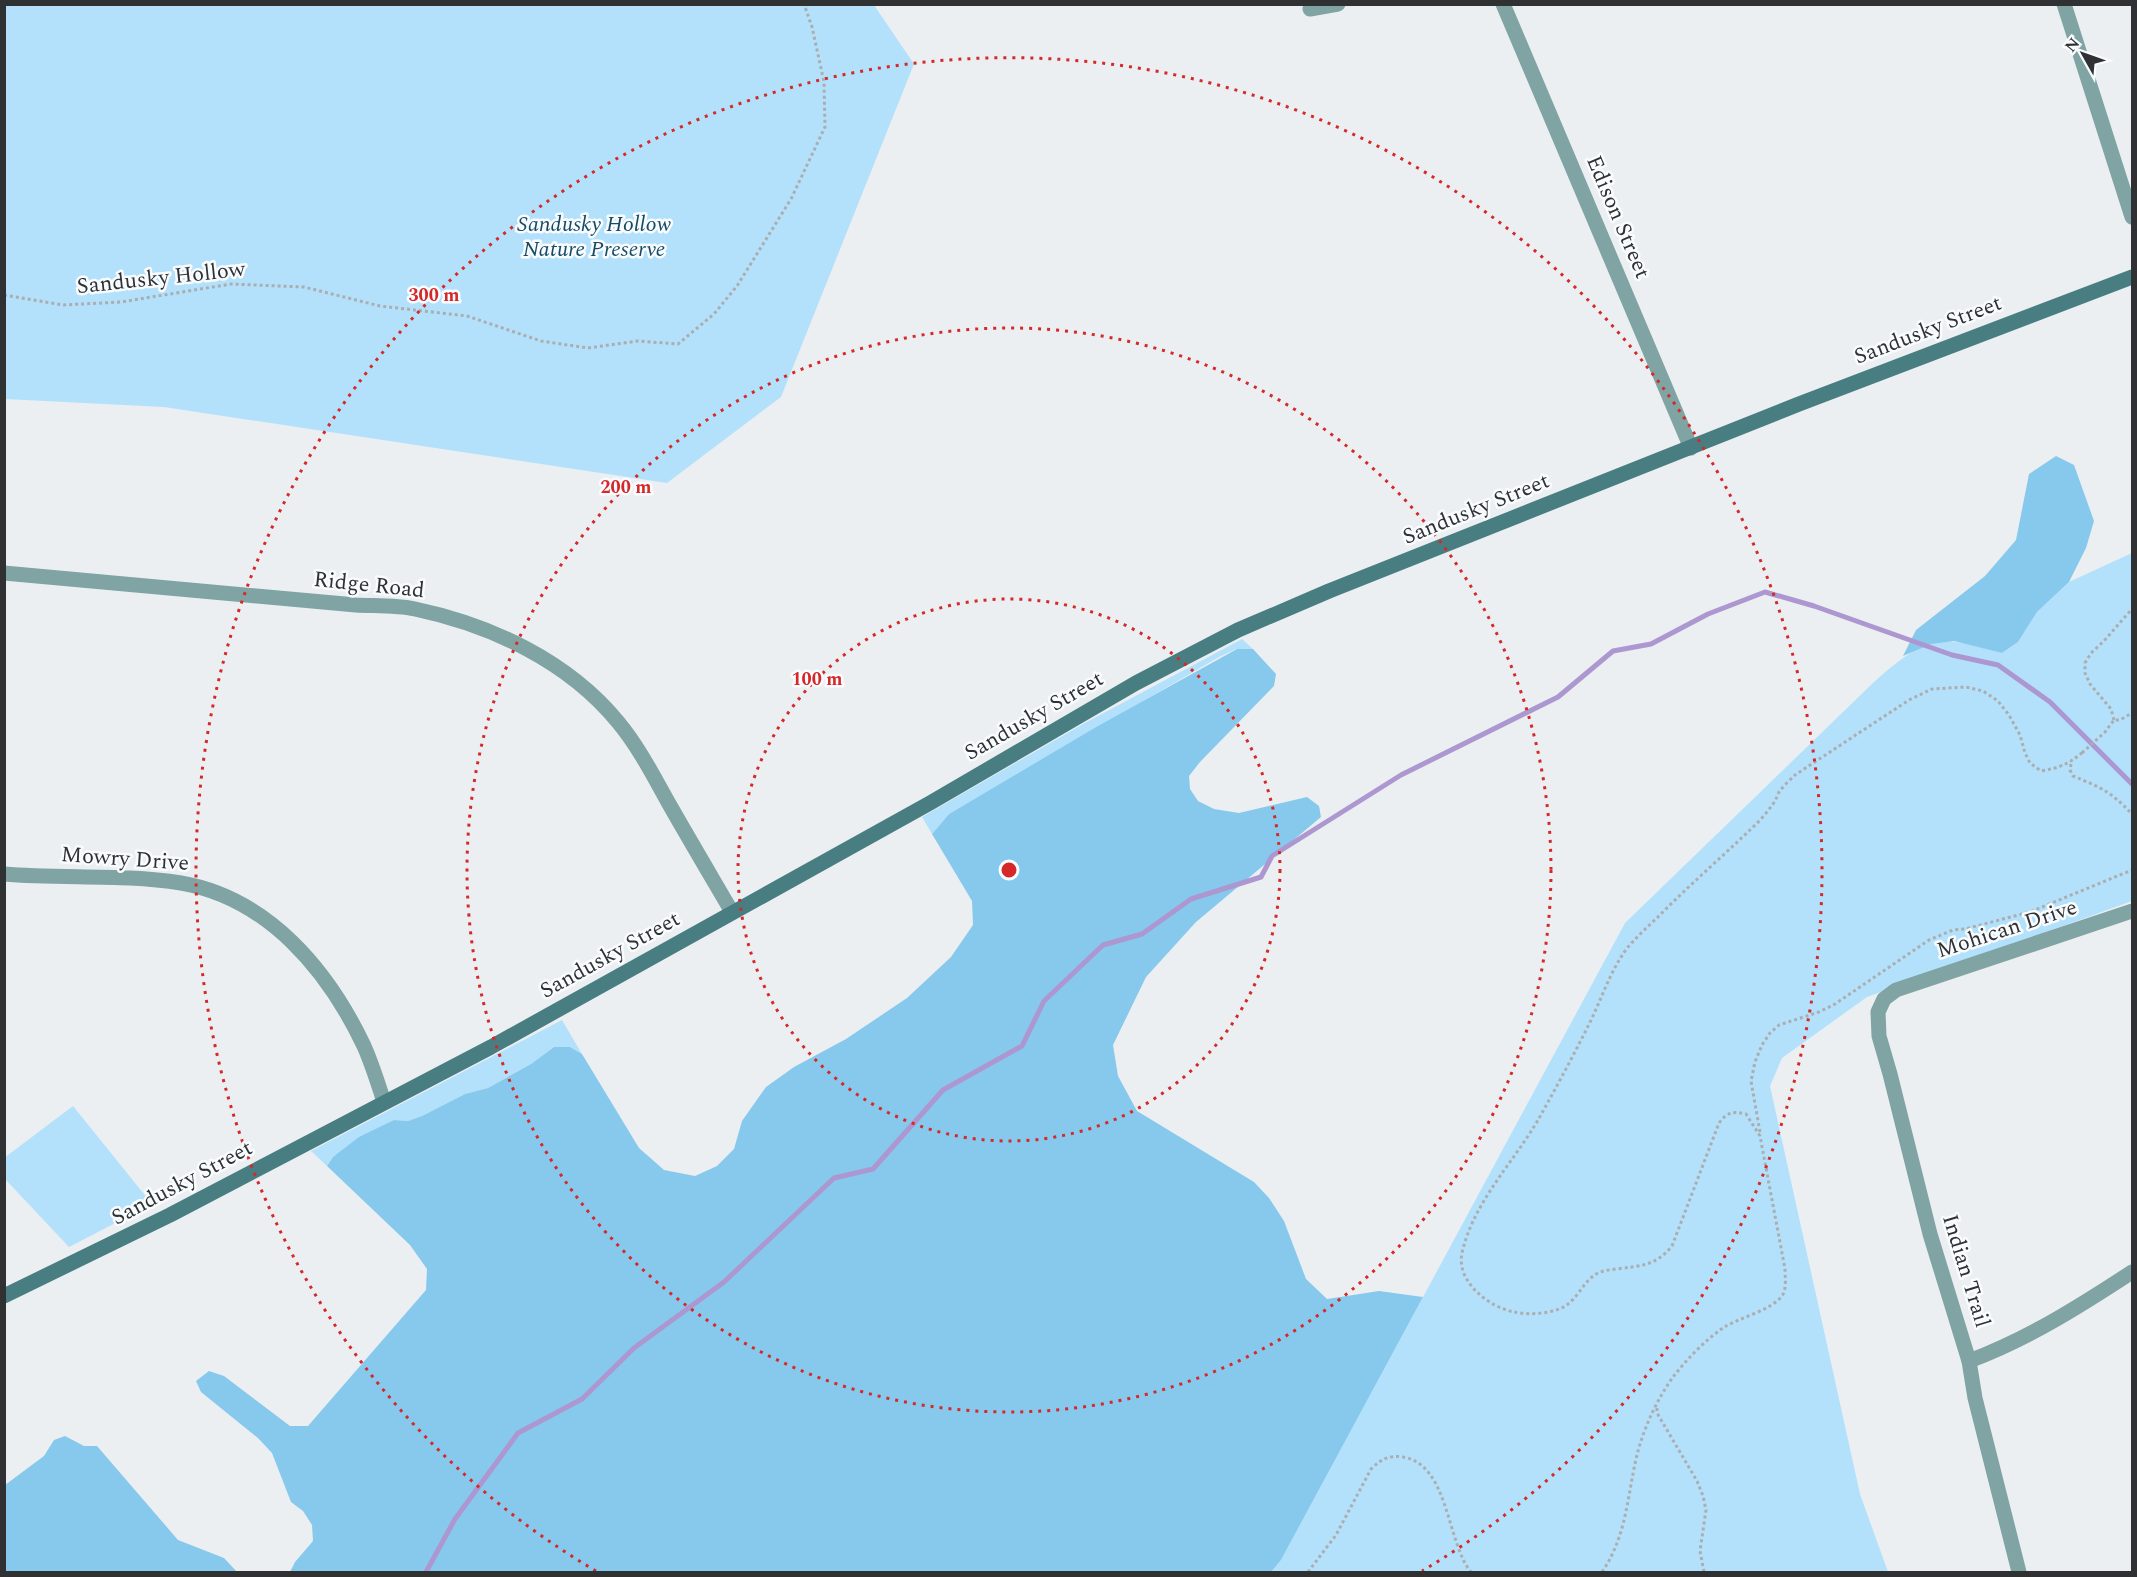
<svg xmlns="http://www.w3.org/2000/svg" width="2137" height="1577" viewBox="0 0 2137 1577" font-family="Spectral,serif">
  <rect width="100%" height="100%" fill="#ebeff1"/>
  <!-- green -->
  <g fill="#b3e1fb">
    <polygon points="4,5 874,5 914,64 781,397 667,483 164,407 5,399"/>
    <path d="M 2132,553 L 2132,901 L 1867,997 L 1782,1058 L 1770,1086 L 1860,1494 L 1888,1572 L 1271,1572 L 1281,1560 L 1625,923 L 1874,682 C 1897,662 1924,637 1956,642 C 1972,644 1987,649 2002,653 L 2018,642 L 2037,612 L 2069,582 Z"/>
    <polygon points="1242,639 1253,649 1236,649 1219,657 949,814 932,834 922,817 1083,724"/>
    <polygon points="562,1020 582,1054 570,1047 554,1047 531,1064 488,1088 465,1094 422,1116 408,1121 394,1120 333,1157 327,1166 311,1151"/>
    <polygon points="73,1106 152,1204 69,1247 5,1179 4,1158"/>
  </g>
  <!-- forest -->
  <g fill="#87c8ed">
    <polygon points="2056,456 2074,465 2094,521 2086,548 2069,582 2037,612 2018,642 2002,653 1954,641 1931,644 1903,656 1916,630 1985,576 2016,540 2029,474"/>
    <polygon points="1237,649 1253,649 1276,674 1274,686 1200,762 1189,776 1190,789 1198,801 1214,809 1239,813 1307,797 1319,806 1321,817 1196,922 1146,977 1113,1045 1118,1076 1137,1111 1254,1182 1269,1198 1284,1221 1306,1279 1327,1299 1379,1291 1423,1297 1281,1560 1271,1572 290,1572 295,1562 313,1541 312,1525 303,1511 291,1502 272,1453 258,1438 201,1392 196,1381 209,1371 224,1376 290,1426 308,1426 426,1290 427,1269 410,1245 327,1166 333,1157 359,1137 394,1120 408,1121 422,1116 465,1094 488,1088 531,1064 554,1047 570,1047 582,1054 639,1148 664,1170 695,1176 717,1166 734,1149 742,1121 766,1087 794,1067 846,1039 907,998 951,957 973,925 972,901 932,834 949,814 1098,726"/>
    <polygon points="65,1436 84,1446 97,1446 178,1540 224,1558 237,1572 5,1572 5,1485 44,1456 54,1440"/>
  </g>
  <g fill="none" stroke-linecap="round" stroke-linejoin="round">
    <!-- stream -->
    <polyline stroke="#ad97d0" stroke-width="5" points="426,1572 455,1519 518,1433 582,1399 634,1348 724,1282 834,1178 873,1169 943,1090 1022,1046 1044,1001 1103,945 1142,934 1191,899 1261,877 1272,856 1401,775 1558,697 1613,651 1651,644 1708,614 1765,592 1814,606 1952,655 1998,665 2050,702 2132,784"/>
    <!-- path -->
    <g stroke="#abaeb0" stroke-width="3" stroke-dasharray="3 3" stroke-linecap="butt">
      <polyline points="4,295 63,305 121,302 231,284 304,287 380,306 467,316 541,341 588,348 638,341 678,344 714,314 737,286 791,199 825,127 824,82 812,27 804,4"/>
      <polyline points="2114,720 2111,709 2090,684 2085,673 2085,663 2091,653 2104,641 2132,609"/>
      <polyline points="2082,753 2105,732 2114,720 2120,720 2132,713"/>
      <path d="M 2071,764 L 2070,770 L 2073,776 C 2102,788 2110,791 2132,814"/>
      <polyline points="1760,1132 1751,1081 1755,1062 1762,1045 1770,1033 1779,1025 1819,1012 1835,1004 1929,940 1953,930 1965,929 2030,912 2132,870"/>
      <polyline points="1657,1408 1657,1413 1697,1481 1703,1496 1706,1510 1700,1551 1704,1572"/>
      <path d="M 1308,1572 L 1336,1535 L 1371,1469 C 1381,1459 1389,1455 1403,1457 C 1449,1464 1447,1544 1471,1572"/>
      <path d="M 1602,1572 C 1628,1534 1627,1493 1638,1451 C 1645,1425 1658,1398 1673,1377 C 1687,1359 1707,1338 1726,1326 C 1742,1317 1771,1310 1782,1296 C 1787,1289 1785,1277 1785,1269 L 1760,1136 L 1746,1114 C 1733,1111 1727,1112 1719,1123 L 1672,1246 C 1656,1266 1640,1266 1616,1269 C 1610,1270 1604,1270 1598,1273 C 1582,1281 1577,1303 1559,1309 C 1546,1314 1528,1315 1514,1312 C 1489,1307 1456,1282 1462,1253 C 1473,1203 1513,1163 1538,1120 C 1557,1086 1576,1051 1593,1016 C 1604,992 1612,968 1628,947 C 1637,937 1647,927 1657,918 C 1687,887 1721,858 1752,828 C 1760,821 1767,812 1773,804 C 1776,800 1777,796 1779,792 C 1783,786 1790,780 1795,775 L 1909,700 L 1932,689 L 1966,687 L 1983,691 L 1998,701 L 2009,715 L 2020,735 L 2025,753 L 2030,763 L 2041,771 C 2059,768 2069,764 2083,752"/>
    </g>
    <!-- minor -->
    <g stroke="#80a3a4" stroke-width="15">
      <polyline points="1503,4 1691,448"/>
      <polyline points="2064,4 2132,217"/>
      <polyline points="1310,9 1338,4"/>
      <path d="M 4,573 L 356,605 C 375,606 397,605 415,609 C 491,625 568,661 618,722 C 638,746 653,775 668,802 C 689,839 711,876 732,912"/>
      <path d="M 4,874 C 63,879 123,874 181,883 C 268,898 328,970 364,1046 C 372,1064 378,1083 384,1102"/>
      <path d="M 1969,1361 C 2028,1339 2080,1306 2132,1272"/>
      <polyline points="2019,1572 1975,1398 1969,1361 1930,1234 1890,1074 1879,1036 1878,1012 1884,999 1896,990 2132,911"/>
    </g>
    <!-- secondary -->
    <polyline stroke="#487e81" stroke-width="15" points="4,1296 170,1215 491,1047 930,803 1136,683 1238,630 1329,591 1799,404 2132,277"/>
  </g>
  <!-- distance rings -->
  <g fill="none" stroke="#d62828" stroke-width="3" stroke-dasharray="3 6">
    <circle cx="1009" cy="870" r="271"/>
    <circle cx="1009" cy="870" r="542"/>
    <path d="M596 1571A813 813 0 1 1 1422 1571"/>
  </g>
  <g text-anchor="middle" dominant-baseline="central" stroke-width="5" stroke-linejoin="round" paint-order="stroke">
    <!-- street labels -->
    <g font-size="22" fill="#303132" stroke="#f9fcfe">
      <text transform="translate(1618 217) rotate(67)">Edison Street</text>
      <text transform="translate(161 278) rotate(-6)">Sandusky Hollow</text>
      <text transform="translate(1928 330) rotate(-21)">Sandusky Street</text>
      <text transform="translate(1476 509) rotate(-22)">Sandusky Street</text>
      <text transform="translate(369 585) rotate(6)">Ridge Road</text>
      <text transform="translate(1034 716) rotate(-30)">Sandusky Street</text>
      <text transform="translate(125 859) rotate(4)">Mowry Drive</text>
      <text transform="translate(2007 929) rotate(-18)">Mohican Drive</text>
      <text transform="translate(610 955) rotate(-29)">Sandusky Street</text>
      <text transform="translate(182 1183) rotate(-28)">Sandusky Street</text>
      <text transform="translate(1966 1271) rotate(73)">Indian Trail</text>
    </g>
    <!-- park labels -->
    <g font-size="22" font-style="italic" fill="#174b64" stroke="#f9fcfe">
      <text x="594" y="224">Sandusky Hollow<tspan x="594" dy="25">Nature Preserve</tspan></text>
    </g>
  </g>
  <circle cx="1009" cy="870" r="9" fill="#d62828" stroke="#f9fcfe" stroke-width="3"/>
  <g font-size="18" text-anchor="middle" font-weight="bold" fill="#d62828" stroke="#f9fcfe" stroke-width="5" stroke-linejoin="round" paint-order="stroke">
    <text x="434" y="301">300 m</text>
    <text x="626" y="493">200 m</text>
    <text x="817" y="685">100 m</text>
  </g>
  <!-- border -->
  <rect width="2137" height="1577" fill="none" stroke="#303132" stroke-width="12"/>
  <!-- north arrow -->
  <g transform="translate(2083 54) rotate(310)" stroke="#f9fcfe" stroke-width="4.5" paint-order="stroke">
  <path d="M0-4.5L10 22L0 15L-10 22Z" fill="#303132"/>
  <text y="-9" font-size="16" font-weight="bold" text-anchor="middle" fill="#303132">N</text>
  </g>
</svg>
